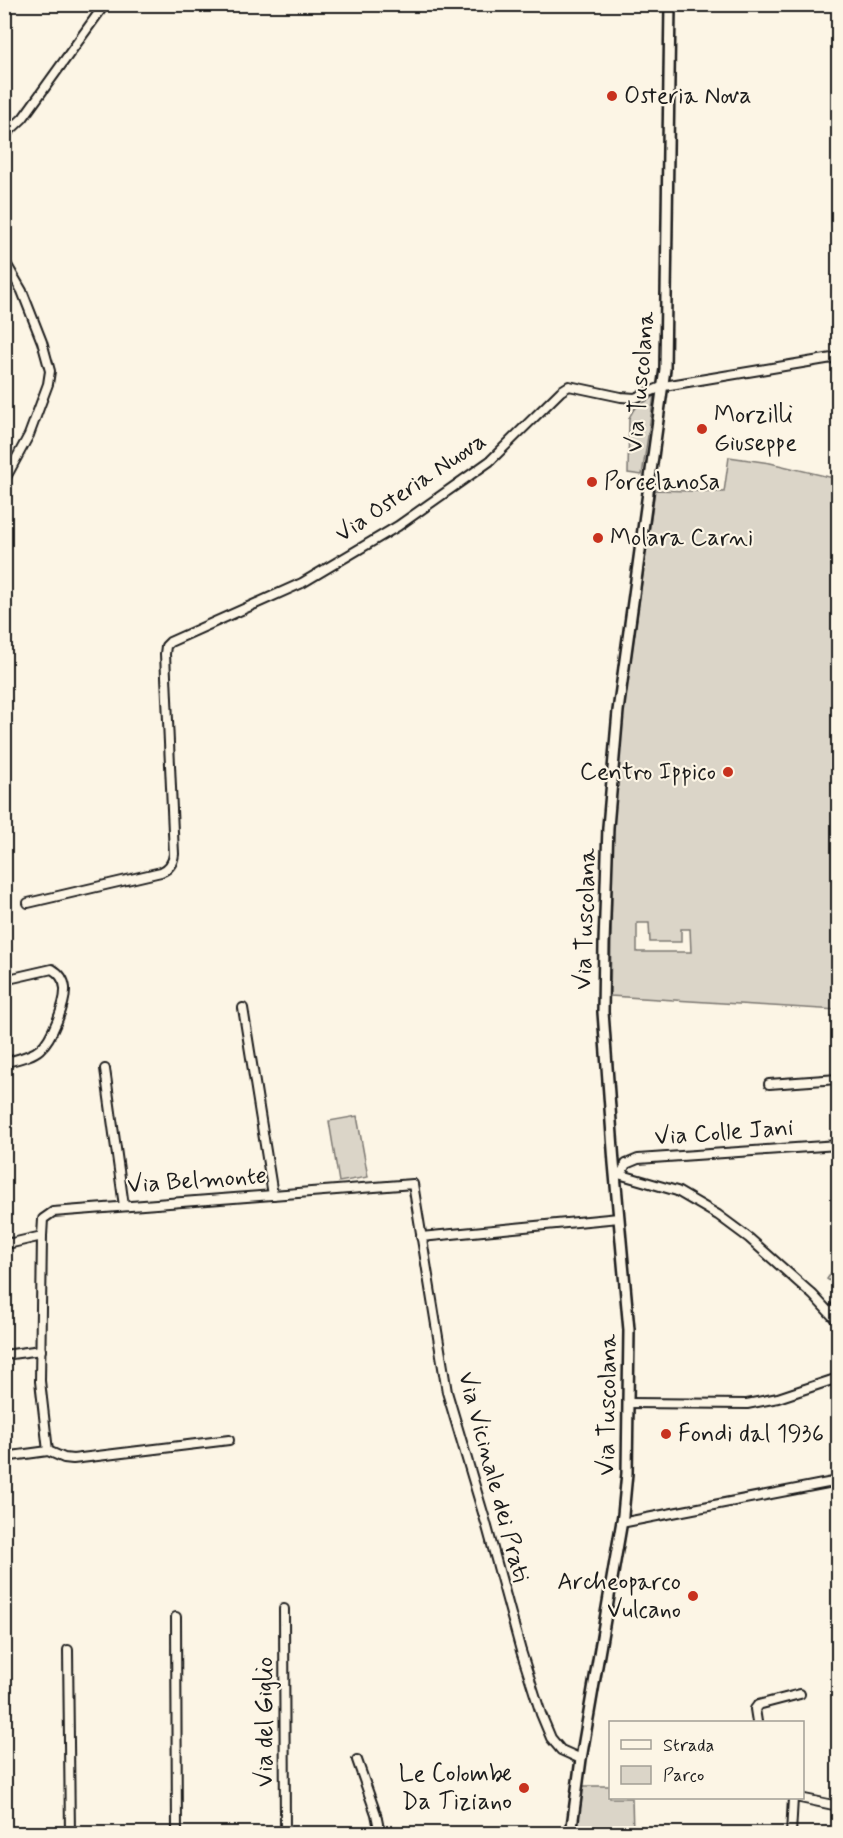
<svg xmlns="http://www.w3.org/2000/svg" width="843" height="1838" viewBox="0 0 843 1838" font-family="Mynerve,sans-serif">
  <rect width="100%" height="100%" fill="#fcf5e5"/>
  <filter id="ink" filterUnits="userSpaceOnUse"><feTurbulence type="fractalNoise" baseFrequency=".0167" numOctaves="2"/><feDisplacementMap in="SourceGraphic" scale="12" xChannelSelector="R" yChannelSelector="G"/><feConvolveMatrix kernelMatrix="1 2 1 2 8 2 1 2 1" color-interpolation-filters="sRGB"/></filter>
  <g filter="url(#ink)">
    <!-- green -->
    <g fill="#dbd5c8" stroke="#7c7872" stroke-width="1.5" fill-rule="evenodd">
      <polygon points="654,396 642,475 628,473 629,418 634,409"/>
      <path d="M 729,457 L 770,463 L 838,479 L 838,1010 L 610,996 L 613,830 L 623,715 L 655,490 L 724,492 ZM 637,923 L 649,923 L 650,942 L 681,942 L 681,929 L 690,929 L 691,952 L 637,952 Z"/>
      <polygon points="357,1116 368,1177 339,1182 329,1121"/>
      <polygon points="838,1263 838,1287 827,1279"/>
      <polygon points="583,1786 610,1786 610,1798 632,1798 633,1833 577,1833"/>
    </g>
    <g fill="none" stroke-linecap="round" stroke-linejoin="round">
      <!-- minor casing -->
      <g stroke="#1c1c1c" stroke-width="12">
        <g id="minor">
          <polyline points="4,136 23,118 105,4"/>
          <polyline points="4,260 22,291 42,342 50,371 48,384 29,435 4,481"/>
          <path d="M 28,903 L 161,872 C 169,869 173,863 174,854 L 165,654 L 166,646 L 170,642 L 302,583 L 398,526 L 490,461 L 561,391 L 569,386 L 621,397 L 635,398 L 664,386 L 838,357"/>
          <path d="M 4,980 L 52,969 C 59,973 64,979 65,988 C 66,1003 52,1039 40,1049 C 31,1057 16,1059 4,1063"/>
          <polyline points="243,1008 273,1195"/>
          <polyline points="105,1069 124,1206"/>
          <polyline points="769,1084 838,1079"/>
          <polyline points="615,1173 677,1191 718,1215 749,1238 813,1295 838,1322"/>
          <polyline points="621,1174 626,1164 638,1159 838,1145"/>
          <polyline points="42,1236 40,1381 48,1451"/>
          <polyline points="421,1237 619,1218"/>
          <polyline points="4,1242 12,1243 42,1236 43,1219 53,1212 413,1184 447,1392 486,1523 521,1651 541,1714 551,1738 561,1750 581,1759"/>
          <polyline points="831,1313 838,1304"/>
          <polyline points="4,1355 41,1350"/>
          <polyline points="629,1403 747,1404 778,1398 838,1378"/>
          <polyline points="4,1457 48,1451 64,1458 73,1459 229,1440"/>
          <polyline points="621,1523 838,1481"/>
          <polyline points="284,1609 285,1834"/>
          <polyline points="176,1617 177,1834"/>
          <polyline points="68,1650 70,1834"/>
          <polyline points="757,1722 755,1709 758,1705 800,1694"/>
          <polyline points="357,1760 376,1814 380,1834"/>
          <polyline points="800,1798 838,1806"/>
          <polyline points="791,1834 793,1798"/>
        </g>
      </g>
      <!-- major casing -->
      <g stroke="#1c1c1c" stroke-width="14">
        <polyline id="major" points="571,1834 581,1759 623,1515 627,1473 629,1330 614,1163 603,1012 604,944 608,827 618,711 665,369 670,4"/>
      </g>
      <!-- minor -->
      <use href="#minor" stroke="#fcf5e5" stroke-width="8"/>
      <!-- major -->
      <use href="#major" stroke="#fcf5e5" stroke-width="9"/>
    </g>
  </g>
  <!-- markers -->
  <g fill="#c8321e" stroke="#fcf5e5" stroke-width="2">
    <circle cx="612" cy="96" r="6"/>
    <circle cx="702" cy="429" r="6"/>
    <circle cx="592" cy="482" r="6"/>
    <circle cx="598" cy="538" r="6"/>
    <circle cx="728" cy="772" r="6"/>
    <circle cx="666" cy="1434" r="6"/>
    <circle cx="693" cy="1596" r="6"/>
    <circle cx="524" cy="1788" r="6"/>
  </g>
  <g text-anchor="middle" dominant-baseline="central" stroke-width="4.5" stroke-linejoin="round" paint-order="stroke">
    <!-- poi labels -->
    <g font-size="24" fill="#1c1c1c" stroke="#fcf5e5" text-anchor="start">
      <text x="624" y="96">Osteria Nova</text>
      <text x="714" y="415">Morzilli<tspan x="714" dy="28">Giuseppe</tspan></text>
      <text x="604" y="482">Porcelanosa</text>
      <text x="610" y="538">Molara Carni</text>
      <text x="716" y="772" text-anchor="end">Centro Ippico</text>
      <text x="678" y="1434">Fondi dal 1936</text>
      <text x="681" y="1582" text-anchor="end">Archeoparco<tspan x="681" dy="28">Vulcano</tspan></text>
      <text x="512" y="1774" text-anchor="end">Le Colombe<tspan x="512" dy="28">Da Tiziano</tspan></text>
    </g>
    <!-- street labels -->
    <g font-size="24" fill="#1c1c1c" stroke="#fcf5e5">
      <text transform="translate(641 382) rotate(-85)">Via Tuscolana</text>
      <text transform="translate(411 488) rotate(-34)">Via Osteria Nuova</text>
      <text transform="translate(586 919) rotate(-88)">Via Tuscolana</text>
      <text transform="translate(724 1133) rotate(-4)">Via Colle Jani</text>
      <text transform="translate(197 1181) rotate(-4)">Via Belmonte</text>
      <text transform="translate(608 1405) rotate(-89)">Via Tuscolana</text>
      <text transform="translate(493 1477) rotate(75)">Via Vicinale dei Prati</text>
      <text transform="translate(265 1722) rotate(-90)">Via del Giglio</text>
    </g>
  </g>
  <!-- margin -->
  <rect width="843" height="1838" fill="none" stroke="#fcf5e5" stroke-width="24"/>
  <rect x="12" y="12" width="819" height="1814" fill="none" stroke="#1c1c1c" stroke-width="2" filter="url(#ink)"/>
  <!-- legend -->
  <rect x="609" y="1721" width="195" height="78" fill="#fcf5e5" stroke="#a29e95" stroke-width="1.5"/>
  <rect x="621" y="1740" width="30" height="9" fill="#fcf5e5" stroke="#a29e95" stroke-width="1.5"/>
  <text x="663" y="1751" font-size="18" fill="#1c1c1c">Strada</text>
  <rect x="621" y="1766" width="30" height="18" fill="#dbd5c8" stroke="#a29e95" stroke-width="1.5"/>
  <text x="663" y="1781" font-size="18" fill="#1c1c1c">Parco</text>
</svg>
